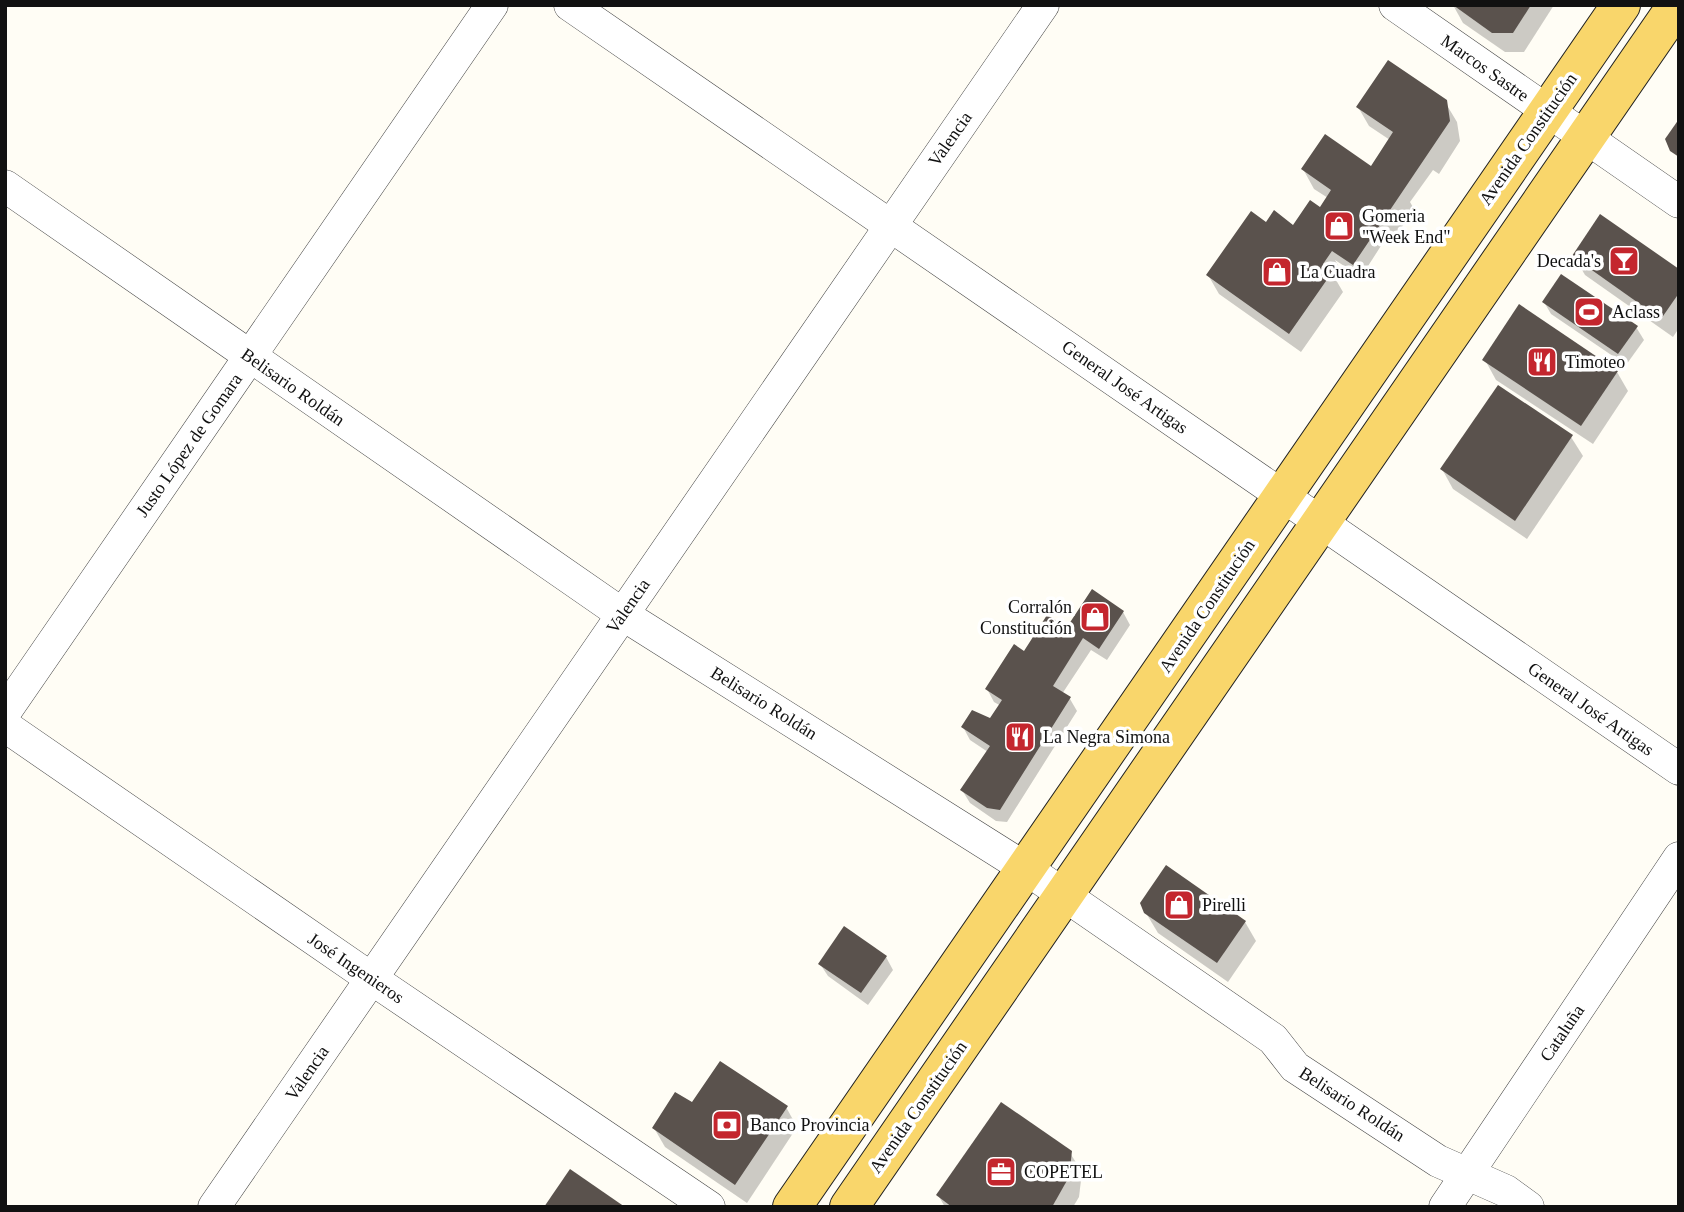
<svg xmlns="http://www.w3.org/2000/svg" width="1684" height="1212" viewBox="0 0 1684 1212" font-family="Georgia,serif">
  <rect width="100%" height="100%" fill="#fffdf5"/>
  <!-- shadow -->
  <g fill="#0003">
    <polygon points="1453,5 1554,5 1524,52 1505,52 1463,23"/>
    <polygon points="1445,102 1457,122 1460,141 1439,174 1433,170 1410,202 1414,209 1392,242 1386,238 1361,277 1335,260 1342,272 1336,280 1343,292 1301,352 1219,294 1208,275 1267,224 1294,226 1321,209 1328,198 1314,189 1303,169 1371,168 1390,140 1369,126 1358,107"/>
    <polygon points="1574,256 1679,271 1679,328 1673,337 1585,275"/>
    <polygon points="1544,302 1636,327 1644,340 1626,365 1551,314"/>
    <polygon points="1485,360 1617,372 1628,391 1593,444 1496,380"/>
    <polygon points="1571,437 1583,456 1527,539 1453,489 1442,469"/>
    <polygon points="1123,612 1130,625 1107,660 1091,650 1062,694 1070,699 1077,711 1007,822 996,821 970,803 962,790 988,752 970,740 963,727 991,721 1001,706 994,702 987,689 1024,654 1067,630"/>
    <polygon points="1146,913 1245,922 1256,941 1228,982 1158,933"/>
    <polygon points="886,957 893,970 868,1005 828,976 820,964"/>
    <polygon points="692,1105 786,1107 797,1127 747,1203 665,1147 654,1128"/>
    <polygon points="1070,1153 1082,1172 1079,1197 1073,1207 945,1207 938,1195"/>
  </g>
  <!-- building -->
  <g fill="#5a524d">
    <polygon points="1453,5 1531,5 1513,33 1492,33"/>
    <polygon points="1388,60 1447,100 1450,121 1353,265 1332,251 1323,264 1333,271 1289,334 1206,275 1251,211 1266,222 1274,210 1293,225 1310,200 1320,207 1331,190 1301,169 1325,134 1371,166 1393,132 1356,107"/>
    <polygon points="1679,119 1679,157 1670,151 1665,139"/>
    <polygon points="1600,214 1679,269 1679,293 1661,319 1572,256"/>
    <polygon points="1561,274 1638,326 1618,354 1542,302"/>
    <polygon points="1519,304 1618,371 1581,426 1482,360"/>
    <polygon points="1498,385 1573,435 1515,521 1440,469"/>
    <polygon points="1092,589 1124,611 1099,649 1083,638 1053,686 1071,697 1000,810 987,808 960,790 990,746 961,727 972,710 990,718 1002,700 985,689 1014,644 1024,651 1047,615 1067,627"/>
    <polygon points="1166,865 1246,921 1217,963 1144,913 1140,903"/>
    <polygon points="844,926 887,956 861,993 818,964"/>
    <polygon points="720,1061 788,1106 735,1185 652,1128 675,1092 692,1102"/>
    <polygon points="1001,1102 1072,1151 1069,1177 1052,1207 952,1207 936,1195"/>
    <polygon points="570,1169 625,1207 544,1207"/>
  </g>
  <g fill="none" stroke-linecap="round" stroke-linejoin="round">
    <!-- minor casing -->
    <g stroke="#444" stroke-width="33">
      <g id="minor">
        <polyline points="570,5 1679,769"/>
        <polyline points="1395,5 1679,202"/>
        <polyline points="5,186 622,614 1025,868 1273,1039 1295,1067 1438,1161 1506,1191 1528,1207"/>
        <polyline points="5,712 492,5"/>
        <polyline points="5,726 372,979 709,1207"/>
        <polyline points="214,1207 1043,5"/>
        <polyline points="1445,1207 1679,858"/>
      </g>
    </g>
    <!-- primary casing -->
    <g stroke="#222" stroke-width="40">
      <g id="primary">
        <polyline points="792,1207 1621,5"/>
        <polyline points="849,1207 1677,5"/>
      </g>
    </g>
    <!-- minor -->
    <use href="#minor" stroke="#fff" stroke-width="32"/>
    <!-- primary -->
    <use href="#primary" stroke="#f9d66b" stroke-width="38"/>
  </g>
  <!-- icons -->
  <defs>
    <g id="shop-square" transform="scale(1.575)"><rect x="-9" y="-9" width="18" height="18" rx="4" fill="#c4262e" stroke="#fff"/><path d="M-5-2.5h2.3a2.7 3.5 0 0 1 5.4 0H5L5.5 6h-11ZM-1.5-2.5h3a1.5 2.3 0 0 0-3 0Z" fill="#fff"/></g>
    <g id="bar-square" transform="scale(1.575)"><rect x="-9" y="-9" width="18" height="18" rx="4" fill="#c4262e" stroke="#fff"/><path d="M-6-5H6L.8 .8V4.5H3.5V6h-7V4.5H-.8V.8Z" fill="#fff"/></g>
    <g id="stadium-square" transform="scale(1.575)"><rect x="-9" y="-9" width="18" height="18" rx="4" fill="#c4262e" stroke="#fff"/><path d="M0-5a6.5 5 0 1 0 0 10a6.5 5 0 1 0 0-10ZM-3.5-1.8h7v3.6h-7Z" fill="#fff"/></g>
    <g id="restaurant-square" transform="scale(1.575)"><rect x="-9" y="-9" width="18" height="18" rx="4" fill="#c4262e" stroke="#fff"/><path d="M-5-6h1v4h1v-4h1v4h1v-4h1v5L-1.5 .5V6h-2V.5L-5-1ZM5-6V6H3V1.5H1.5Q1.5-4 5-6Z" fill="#fff"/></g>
    <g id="bank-square" transform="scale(1.575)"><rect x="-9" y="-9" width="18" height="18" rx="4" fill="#c4262e" stroke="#fff"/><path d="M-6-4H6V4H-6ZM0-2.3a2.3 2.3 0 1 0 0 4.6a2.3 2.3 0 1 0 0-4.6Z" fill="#fff"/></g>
    <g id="office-square" transform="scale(1.575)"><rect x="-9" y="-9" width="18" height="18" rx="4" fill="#c4262e" stroke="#fff"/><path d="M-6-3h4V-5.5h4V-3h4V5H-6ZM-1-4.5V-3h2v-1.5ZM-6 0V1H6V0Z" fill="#fff"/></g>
  </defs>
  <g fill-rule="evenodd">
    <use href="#shop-square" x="1339" y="226"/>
    <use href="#bar-square" x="1624" y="261"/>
    <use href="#shop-square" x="1277" y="272"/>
    <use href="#stadium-square" x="1589" y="312"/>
    <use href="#restaurant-square" x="1542" y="362"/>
    <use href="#shop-square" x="1095" y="617"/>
    <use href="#restaurant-square" x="1020" y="737"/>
    <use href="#shop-square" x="1179" y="905"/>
    <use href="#bank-square" x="727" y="1125"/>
    <use href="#office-square" x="1001" y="1172"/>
  </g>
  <g text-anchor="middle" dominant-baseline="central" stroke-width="7" stroke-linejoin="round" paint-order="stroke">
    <!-- street labels -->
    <g font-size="18" fill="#111" stroke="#fff">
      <text transform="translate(1485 68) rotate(35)">Marcos Sastre</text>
      <text transform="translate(950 139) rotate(-55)">Valencia</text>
      <text transform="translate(1528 139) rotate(-55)">Avenida Constitución</text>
      <text transform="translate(293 387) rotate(35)">Belisario Roldán</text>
      <text transform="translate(1125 387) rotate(35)">General José Artigas</text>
      <text transform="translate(189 445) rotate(-55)">Justo López de Gomara</text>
      <text transform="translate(628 606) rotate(-55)">Valencia</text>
      <text transform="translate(1207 606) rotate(-56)">Avenida Constitución</text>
      <text transform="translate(764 703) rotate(32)">Belisario Roldán</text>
      <text transform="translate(1591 709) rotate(35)">General José Artigas</text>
      <text transform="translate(356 968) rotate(34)">José Ingenieros</text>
      <text transform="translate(1562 1033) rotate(-56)">Cataluña</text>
      <text transform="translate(307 1073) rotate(-55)">Valencia</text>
      <text transform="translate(1352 1104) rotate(33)">Belisario Roldán</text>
      <text transform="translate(918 1107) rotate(-55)">Avenida Constitución</text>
    </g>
    <!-- poi labels -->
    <g font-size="18" fill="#111" stroke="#fff" text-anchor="start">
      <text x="1362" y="216">Gomeria<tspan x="1362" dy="21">"Week End"</tspan></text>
      <text x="1601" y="261" text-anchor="end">Decada's</text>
      <text x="1300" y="272">La Cuadra</text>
      <text x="1612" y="312">Aclass</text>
      <text x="1565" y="362">Timoteo</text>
      <text x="1072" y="607" text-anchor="end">Corralón<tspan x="1072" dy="21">Constitución</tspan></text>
      <text x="1043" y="737">La Negra Simona</text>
      <text x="1202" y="905">Pirelli</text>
      <text x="750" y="1125">Banco Provincia</text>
      <text x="1024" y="1172">COPETEL</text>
    </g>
  </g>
  <!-- border -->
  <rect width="1684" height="1212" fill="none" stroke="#111111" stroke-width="14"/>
</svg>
